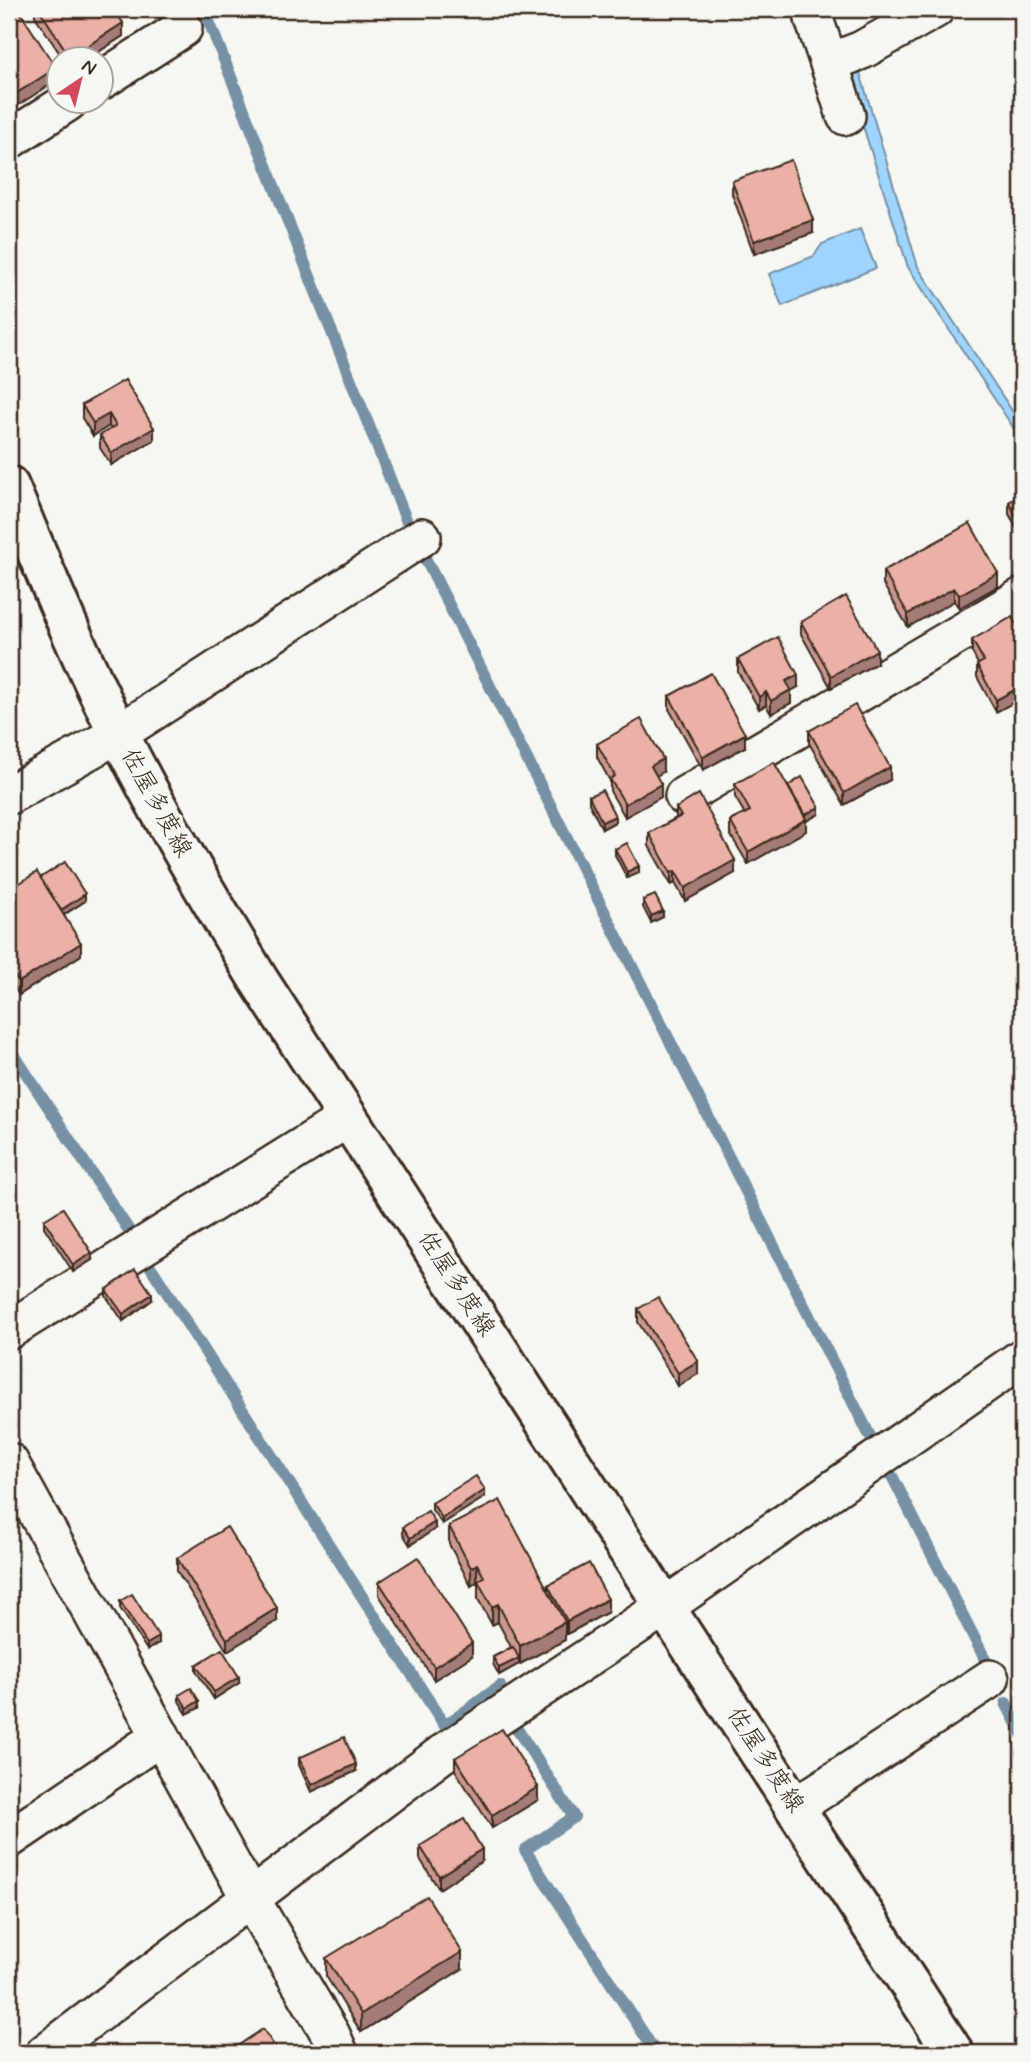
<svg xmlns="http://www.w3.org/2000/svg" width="1031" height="2062" viewBox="0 0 1031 2062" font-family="Mynerve,'Klee One',sans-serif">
  <rect width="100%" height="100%" fill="#f6f6f2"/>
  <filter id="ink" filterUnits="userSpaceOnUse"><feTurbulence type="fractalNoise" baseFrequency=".0143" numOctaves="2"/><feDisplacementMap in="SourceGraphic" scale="14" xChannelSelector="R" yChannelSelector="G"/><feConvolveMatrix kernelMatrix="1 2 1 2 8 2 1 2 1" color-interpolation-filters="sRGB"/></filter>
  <g filter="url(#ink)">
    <!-- water -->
    <g fill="#9ed4fd" stroke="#7690a4" stroke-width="2">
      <polygon points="858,66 918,267 1022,426 1022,441 908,267 845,70"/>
      <polygon points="860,229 876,268 782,306 769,274 814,256 822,244"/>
    </g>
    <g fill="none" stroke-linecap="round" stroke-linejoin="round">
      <!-- stream -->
      <g stroke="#7690a4" stroke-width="12">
        <polyline points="204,9 409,527"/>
        <polyline points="423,554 870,1436"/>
        <polyline points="9,1047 128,1229"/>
        <polyline points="152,1269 445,1726 500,1686"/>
        <polyline points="892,1476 985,1659"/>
        <polyline points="1006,1703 1022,1734"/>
        <polyline points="517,1729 574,1817 525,1850 656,2053"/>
      </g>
      <!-- street casing -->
      <g stroke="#3b2a1e" stroke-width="42">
        <g id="street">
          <polyline points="814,19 829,63"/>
          <polyline points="102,80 183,28"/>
          <polyline points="846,116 829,63 862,50 935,9"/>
          <polyline points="9,140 68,102"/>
          <polyline points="9,795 118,734 422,537"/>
          <polyline points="684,796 1022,597"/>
          <polyline points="9,1330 348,1118"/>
          <polyline points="9,1462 250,1898 331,2035 339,2053"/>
          <polyline points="795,1807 990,1679"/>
          <polyline points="9,1839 161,1736"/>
          <polyline points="45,2053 442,1754 666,1606 1022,1358"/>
        </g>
      </g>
      <!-- secondary casing -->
      <g stroke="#3b2a1e" stroke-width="44">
        <path id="secondary" d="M 9,486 C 44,569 78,654 119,734 C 161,818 210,899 258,979 L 954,2053"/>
      </g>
      <!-- street -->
      <use href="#street" stroke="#f6f6f2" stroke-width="37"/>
      <!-- secondary -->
      <use href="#secondary" stroke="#f6f6f2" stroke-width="38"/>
    </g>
    <!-- wall -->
    <g fill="#ca988f" stroke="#3b2a1e" stroke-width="2">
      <polygon points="35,9 114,9 123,36 86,60 64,60 35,16"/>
      <polygon points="732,181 813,233 754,254 732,194"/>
      <polygon points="125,380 154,440 111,465 100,448 100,435 111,429 109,426 93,436 82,418 82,405"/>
      <polygon points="1022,494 1022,538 1009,514 1009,502"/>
      <polygon points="883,571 998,586 959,608 954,601 908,627 883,584"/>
      <polygon points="801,622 877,663 831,688 801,634"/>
      <polygon points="1020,632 996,712 977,677 977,665 978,664 972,652 972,640"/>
      <polygon points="738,659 798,687 791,691 791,703 771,714 766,705 759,709 738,672"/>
      <polygon points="669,696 745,747 703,770 669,709"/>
      <polygon points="809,731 890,780 844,805 809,743"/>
      <polygon points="597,744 663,772 656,776 661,797 625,817 610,791 610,781 597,757"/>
      <polygon points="735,784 788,787 819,814 806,821 806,831 748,864 730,834 730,821 745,814 735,797"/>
      <polygon points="589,796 615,822 602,829 589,803"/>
      <polygon points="676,808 735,873 685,901 675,883 671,885 649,846 649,833 676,818"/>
      <polygon points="615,849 639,873 627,878 615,855"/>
      <polygon points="40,878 85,901 64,915 81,955 19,995 9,979 9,890"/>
      <polygon points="643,900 663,917 651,923 643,907"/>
      <polygon points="44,1220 92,1260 73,1272 44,1227"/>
      <polygon points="106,1290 152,1300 123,1321 106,1296"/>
      <polygon points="638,1309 698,1374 678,1386 638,1322"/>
      <polygon points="485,1497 442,1524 432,1510 432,1503"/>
      <polygon points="449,1526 548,1589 548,1585 608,1612 567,1634 565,1631 565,1640 520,1664 519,1661 519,1664 499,1675 493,1664 493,1657 511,1647 498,1622 492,1625 478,1599 478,1584 477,1582 471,1586 449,1544"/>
      <polygon points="403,1527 435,1529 410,1545 403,1534"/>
      <polygon points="177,1558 277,1621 227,1651 177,1571"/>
      <polygon points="379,1582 472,1656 434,1680 379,1595"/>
      <polygon points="120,1601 159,1643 147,1650 120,1608"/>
      <polygon points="196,1665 239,1683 214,1699 196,1671"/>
      <polygon points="179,1695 199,1708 187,1714 179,1701"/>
      <polygon points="299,1758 356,1771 311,1792 299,1765"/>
      <polygon points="455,1758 538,1800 492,1828 455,1770"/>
      <polygon points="420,1846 482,1861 439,1889 420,1859"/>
      <polygon points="326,1958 462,1969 361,2032 326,1976"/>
    </g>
    <!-- shaded-wall -->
    <g fill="#a47c74" stroke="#3b2a1e" stroke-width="2">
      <polygon points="123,23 123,36 86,60 70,60 70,57"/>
      <polygon points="56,68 56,81 9,111 9,98"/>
      <polygon points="813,220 813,233 754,254 754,241"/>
      <polygon points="109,414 109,426 93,436 93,423"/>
      <polygon points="154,428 154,440 111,465 111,453"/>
      <polygon points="998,573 998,586 959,608 959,595"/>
      <polygon points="954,588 954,601 908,627 908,614"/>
      <polygon points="877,650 877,663 831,688 831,676"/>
      <polygon points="798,675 798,687 791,691 791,703 771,714 771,701 786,681"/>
      <polygon points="1022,686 1022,698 996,712 996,700"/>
      <polygon points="766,692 766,705 759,709 759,697"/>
      <polygon points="745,734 745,747 703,770 703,757"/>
      <polygon points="663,759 663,772 651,779 651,766"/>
      <polygon points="890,767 890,780 844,805 844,793"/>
      <polygon points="661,784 661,797 625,817 625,804"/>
      <polygon points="819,807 819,814 806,821 806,831 748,864 748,852 805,820 805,815"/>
      <polygon points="615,816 615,822 602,829 602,822"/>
      <polygon points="735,860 735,873 685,901 685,888"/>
      <polygon points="639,866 639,873 627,878 627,872"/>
      <polygon points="675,871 675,883 671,885 671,873"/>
      <polygon points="85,894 85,901 60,917 60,911"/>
      <polygon points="663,911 663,917 651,923 651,916"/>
      <polygon points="81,943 81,955 19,995 19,982"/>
      <polygon points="92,1253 92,1260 73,1272 73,1265"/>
      <polygon points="152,1294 152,1300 123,1321 123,1314"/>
      <polygon points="698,1361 698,1374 678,1386 678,1373"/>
      <polygon points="485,1490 485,1497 442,1524 442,1518"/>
      <polygon points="435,1522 435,1529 410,1545 410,1538"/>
      <polygon points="477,1564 477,1582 471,1586 471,1568"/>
      <polygon points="608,1599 608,1612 567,1634 567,1621"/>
      <polygon points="498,1604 498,1622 492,1625 492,1607"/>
      <polygon points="277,1608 277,1621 227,1651 227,1639"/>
      <polygon points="565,1622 565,1640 520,1664 520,1646"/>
      <polygon points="159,1637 159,1643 147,1650 147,1644"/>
      <polygon points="472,1643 472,1656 434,1680 434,1667"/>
      <polygon points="519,1658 519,1664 499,1675 499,1668"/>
      <polygon points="239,1677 239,1683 214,1699 214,1692"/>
      <polygon points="199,1701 199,1708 187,1714 187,1708"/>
      <polygon points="356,1764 356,1771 311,1792 311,1785"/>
      <polygon points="538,1787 538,1800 492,1828 492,1815"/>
      <polygon points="482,1849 482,1861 439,1889 439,1876"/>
      <polygon points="462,1952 462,1969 361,2032 361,2014"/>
    </g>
    <!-- building -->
    <g fill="#ebb1a6" stroke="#3b2a1e" stroke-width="2">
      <polygon points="39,9 114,9 123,23 70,57"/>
      <polygon points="20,12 56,68 9,98 9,20"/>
      <polygon points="791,160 813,220 754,241 732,181"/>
      <polygon points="125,380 154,428 111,453 100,435 116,426 109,414 93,423 82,405"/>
      <polygon points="1022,494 1022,526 1009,502"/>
      <polygon points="970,523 998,573 959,595 954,588 908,614 883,571"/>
      <polygon points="846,596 877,650 831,676 801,622"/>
      <polygon points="1012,617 1020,632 1022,630 1022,686 996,700 977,665 984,661 972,640"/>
      <polygon points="778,637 798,675 786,681 791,690 771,701 766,692 759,697 738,659"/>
      <polygon points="711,673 745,734 703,757 669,696"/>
      <polygon points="855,705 890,767 844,793 809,731"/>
      <polygon points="641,719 663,759 651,766 661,784 625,804 610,779 615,776 597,744"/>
      <polygon points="774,762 806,819 748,852 730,821 750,811 735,784"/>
      <polygon points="802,777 819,807 805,815 788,786"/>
      <polygon points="602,790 615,816 602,822 589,796"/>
      <polygon points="699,794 735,860 685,888 675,871 671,873 649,833 681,816 676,808"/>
      <polygon points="627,843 639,866 627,872 615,849"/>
      <polygon points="65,862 85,894 61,910 40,878"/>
      <polygon points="37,872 81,943 19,982 9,966 9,890"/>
      <polygon points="655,895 663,911 651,916 643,900"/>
      <polygon points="63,1208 92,1253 73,1265 44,1220"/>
      <polygon points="135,1269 152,1294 123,1314 106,1290"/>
      <polygon points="658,1297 698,1361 678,1373 638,1309"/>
      <polygon points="476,1476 485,1490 442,1518 432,1503"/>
      <polygon points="500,1500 565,1622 520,1646 498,1604 492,1607 478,1581 484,1577 477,1564 471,1568 449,1526"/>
      <polygon points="428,1511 435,1522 410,1538 403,1527"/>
      <polygon points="227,1527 277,1608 227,1639 177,1558"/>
      <polygon points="418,1557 472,1643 434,1667 379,1582"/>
      <polygon points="589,1563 608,1599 567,1621 548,1585"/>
      <polygon points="132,1594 159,1637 147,1644 120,1601"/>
      <polygon points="513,1647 519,1658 499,1668 493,1657"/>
      <polygon points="222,1649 239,1677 214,1692 196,1665"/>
      <polygon points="191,1688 199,1701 187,1708 179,1695"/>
      <polygon points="502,1729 538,1787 492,1815 455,1758"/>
      <polygon points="344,1737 356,1764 311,1785 299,1758"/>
      <polygon points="464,1819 482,1849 439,1876 420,1846"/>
      <polygon points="427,1896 462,1952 361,2014 326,1958"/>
      <polygon points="263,2029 279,2053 227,2053"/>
    </g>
  </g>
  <g text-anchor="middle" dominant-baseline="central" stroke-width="7" stroke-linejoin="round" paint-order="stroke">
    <!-- street labels -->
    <g font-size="24" fill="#3b2a1e" stroke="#f6f6f2">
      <text transform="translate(156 803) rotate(61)">佐屋多度線</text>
      <text transform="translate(456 1284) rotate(57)">佐屋多度線</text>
      <text transform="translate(765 1760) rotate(57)">佐屋多度線</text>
    </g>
  </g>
  <!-- margin -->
  <rect width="1031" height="2062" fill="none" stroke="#f6f6f2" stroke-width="35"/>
  <rect x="18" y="18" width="996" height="2027" fill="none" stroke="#3b2a1e" stroke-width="2.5" filter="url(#ink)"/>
  <!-- north arrow -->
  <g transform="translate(80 80) rotate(35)"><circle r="33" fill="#f6f6f2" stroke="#aba49d" stroke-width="2"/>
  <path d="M0-5L12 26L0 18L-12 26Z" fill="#d1495b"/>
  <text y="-10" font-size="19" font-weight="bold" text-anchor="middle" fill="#3b2a1e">N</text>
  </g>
</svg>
